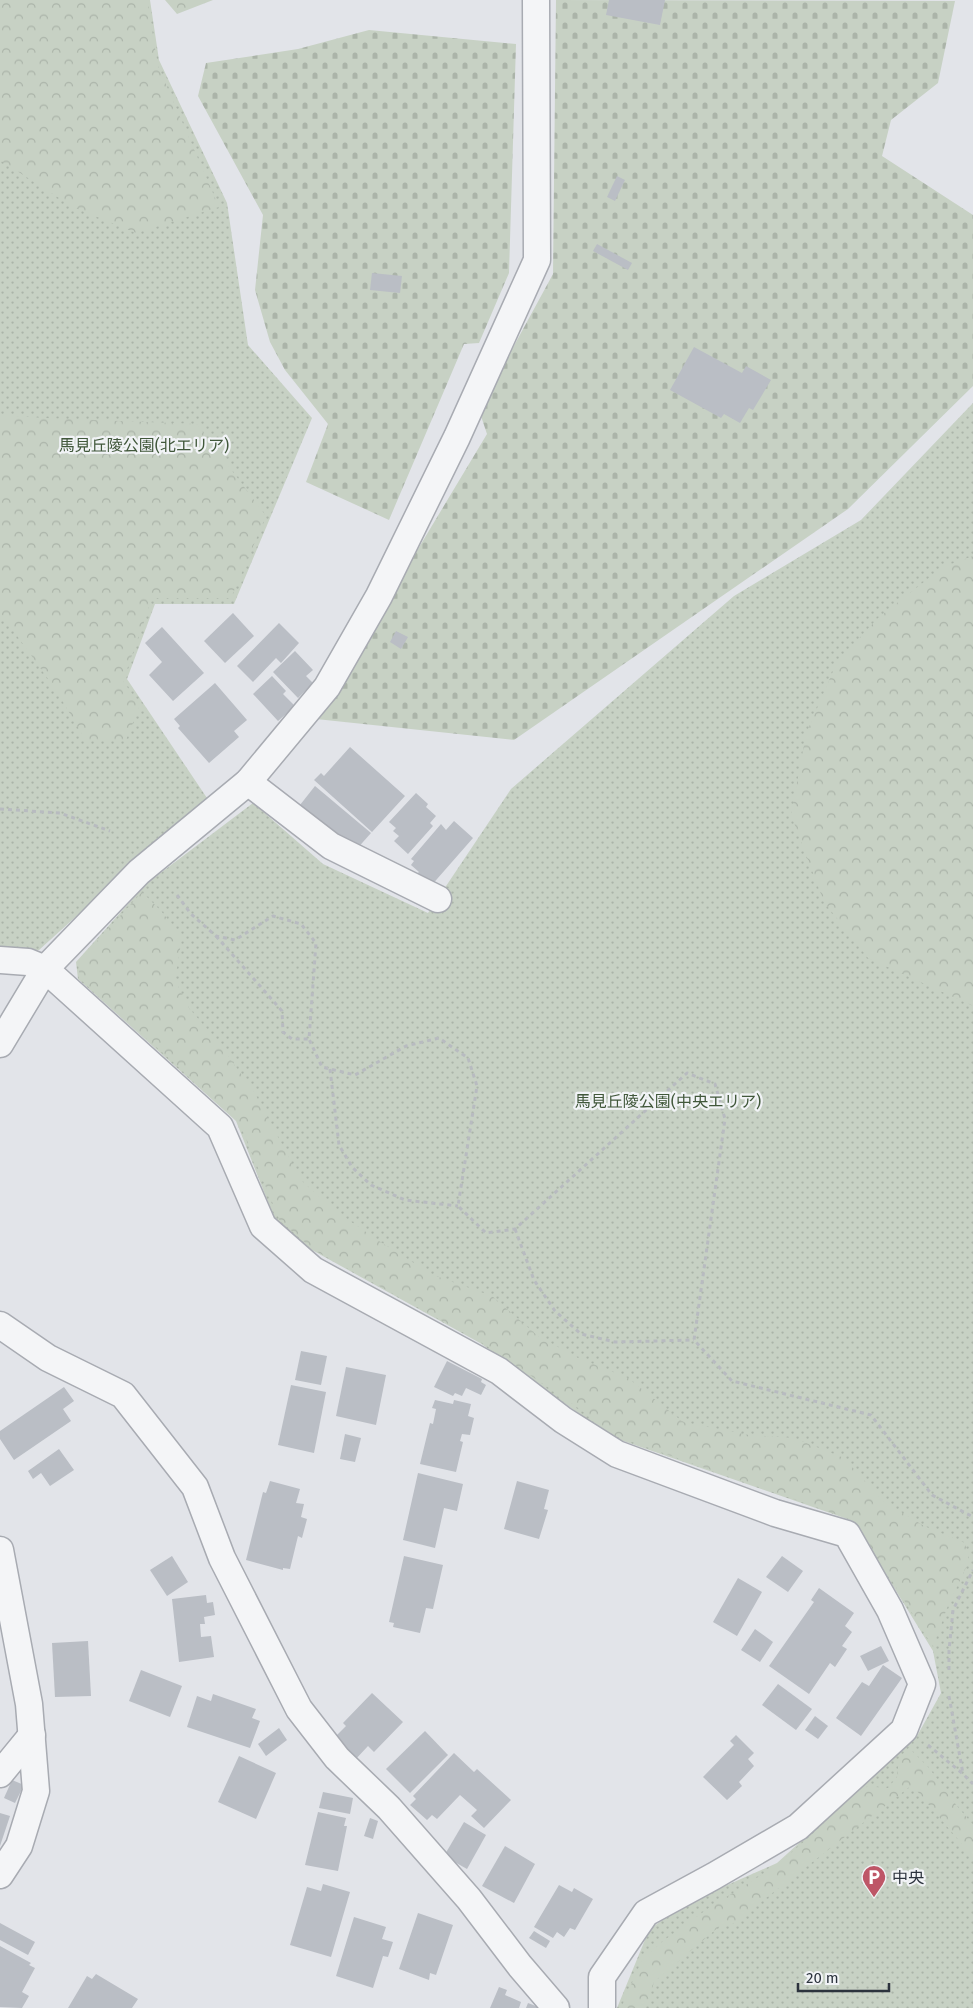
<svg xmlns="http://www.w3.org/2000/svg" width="973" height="2008" viewBox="0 0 973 2008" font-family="'Fira Sans','Noto Sans JP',sans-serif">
  <defs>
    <pattern id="green-dots" width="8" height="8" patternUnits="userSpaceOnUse" patternTransform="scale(1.25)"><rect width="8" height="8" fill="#c7d1c4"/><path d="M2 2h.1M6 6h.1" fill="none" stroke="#abb4a9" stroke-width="1.8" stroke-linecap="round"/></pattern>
    <pattern id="forest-crowns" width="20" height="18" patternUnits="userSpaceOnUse" patternTransform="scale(1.25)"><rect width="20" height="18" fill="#c7d1c4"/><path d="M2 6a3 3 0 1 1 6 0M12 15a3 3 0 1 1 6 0" fill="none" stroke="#abb4a9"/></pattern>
    <pattern id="cemetery-stones" width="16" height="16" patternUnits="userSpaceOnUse" patternTransform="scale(1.25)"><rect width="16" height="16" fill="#c7d1c4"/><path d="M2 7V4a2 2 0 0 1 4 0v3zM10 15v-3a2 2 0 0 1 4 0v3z" fill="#abb4a9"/></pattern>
  </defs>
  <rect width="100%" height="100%" fill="#e2e4e9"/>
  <!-- green -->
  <g fill="url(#green-dots)">
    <polygon points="0,0 150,0 159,60 227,203 248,345 312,418 234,604 155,604 127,679 207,798 39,950 0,949"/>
    <polygon points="973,403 973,2008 617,2008 649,1930 682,1905 777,1863 917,1736 941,1693 933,1651 853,1521 612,1437 480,1343 312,1250 276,1222 236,1121 78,979 76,962 146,884 253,803 323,864 428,913 511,789 734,596 861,520"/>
  </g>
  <!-- forest -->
  <g fill="url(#forest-crowns)">
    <polygon points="0,0 147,0 158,66 219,207 136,233 73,207 0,160"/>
    <polygon points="165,0 213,0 177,14"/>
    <polygon points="0,415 44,418 197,424 266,516 231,598 152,598 123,681 140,705 126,740 86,741 56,690 0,612"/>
    <polygon points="973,556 973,1006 868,958 824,902 791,815 806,734 837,662 878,618 943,567"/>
    <polygon points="142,892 161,911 182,937 175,980 189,1008 218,1042 254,1092 301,1180 330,1207 379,1241 433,1275 492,1296 539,1337 581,1359 628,1378 683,1422 749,1435 794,1438 844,1458 883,1501 924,1526 965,1543 969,1561 947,1608 933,1647 855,1521 615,1436 574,1405 484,1344 314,1250 280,1221 238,1120 80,979 78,962"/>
    <polygon points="909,1748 929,1768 957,1806 973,1825 973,1857 912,1785 731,1925 721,1925 654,1982 649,1998 640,2008 621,2008 642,1960 663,1941 706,1910 777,1865 870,1784 875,1787 888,1788 897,1777 899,1758"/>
  </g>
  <!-- cemetery -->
  <g fill="url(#cemetery-stones)">
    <polygon points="556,0 955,1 938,83 891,120 882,156 973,215 973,386 848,509 514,740 316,719 487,434 479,410 553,274"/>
    <polygon points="369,30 516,44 509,273 479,343 464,344 389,520 306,482 328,424 285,370 270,342 255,290 263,215 198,96 206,63 298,49"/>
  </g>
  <!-- building -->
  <g fill="#babec5">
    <polygon points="609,0 665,0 660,25 606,15"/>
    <polygon points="617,176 625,180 615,201 607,197"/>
    <polygon points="597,244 632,263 628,270 593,251"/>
    <polygon points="372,273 402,276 400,293 370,290"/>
    <polygon points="694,347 742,373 746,366 771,380 753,410 749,408 740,423 724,414 721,418 670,390"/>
    <polygon points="233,613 254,636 225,663 204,641"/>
    <polygon points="279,623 299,643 281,663 276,658 253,682 237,666"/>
    <polygon points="162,627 204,673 173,701 149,675 162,662 145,643"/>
    <polygon points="396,631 408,637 401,649 390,642"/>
    <polygon points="295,651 313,670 306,676 313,683 298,698 273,672"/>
    <polygon points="272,676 286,691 283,694 295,706 278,721 253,694"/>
    <polygon points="215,683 247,720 234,731 239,737 209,763 178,728 180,726 174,719"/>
    <polygon points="350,747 405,796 372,832 314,780 321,773 324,776"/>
    <polygon points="315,786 371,833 355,851 300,805"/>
    <polygon points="416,793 428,804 426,807 436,816 430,823 433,826 408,854 394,841 399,836 393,831 396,828 389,822"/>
    <polygon points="454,821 473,838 430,887 415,875 419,872 411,865 414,861 411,859 441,824 446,830"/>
    <polygon points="301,1351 327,1356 321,1385 295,1380"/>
    <polygon points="447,1361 482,1379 481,1382 486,1385 481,1395 466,1388 462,1396 455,1393 453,1396 434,1387"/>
    <polygon points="346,1367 386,1375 376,1425 336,1416"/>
    <polygon points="291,1385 326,1392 314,1453 278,1445"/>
    <polygon points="64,1387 74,1401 63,1409 71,1421 14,1460 0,1439 0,1431"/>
    <polygon points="435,1400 453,1404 454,1400 471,1404 468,1416 474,1418 470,1435 462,1434 460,1441 463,1442 456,1472 420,1464 430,1423 433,1424 436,1409 432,1408"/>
    <polygon points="345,1434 361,1438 355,1462 340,1459"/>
    <polygon points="59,1449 74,1470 50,1486 41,1473 33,1479 28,1471"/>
    <polygon points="418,1473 463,1484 457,1511 444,1508 435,1548 403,1540"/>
    <polygon points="270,1481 300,1489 296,1503 304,1504 301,1517 307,1519 302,1538 298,1536 290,1569 283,1568 283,1570 246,1560 263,1492 266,1493"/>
    <polygon points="517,1481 549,1490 544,1509 548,1510 539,1539 504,1529"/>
    <polygon points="172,1556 188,1582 167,1596 150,1570"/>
    <polygon points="404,1556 443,1565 433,1609 426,1608 420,1633 393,1627 394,1623 389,1622"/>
    <polygon points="782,1556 803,1571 788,1592 766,1577"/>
    <polygon points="738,1578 762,1592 737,1636 713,1622"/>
    <polygon points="819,1588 854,1613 845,1626 852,1632 842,1646 847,1649 835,1667 830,1663 809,1694 769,1666 814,1602 811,1600"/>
    <polygon points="206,1595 207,1603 213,1602 215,1615 204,1617 205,1624 200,1624 201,1637 211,1636 214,1657 179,1662 172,1599"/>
    <polygon points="755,1629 773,1642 760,1662 741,1650"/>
    <polygon points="88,1641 91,1696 55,1697 52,1643"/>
    <polygon points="881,1646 889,1661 868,1671 860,1656"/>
    <polygon points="883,1665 902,1678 861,1736 836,1718 862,1682 869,1686"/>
    <polygon points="141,1670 182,1686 170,1717 129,1701"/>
    <polygon points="778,1684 812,1709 796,1730 762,1705"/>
    <polygon points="372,1693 403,1722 374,1752 368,1746 354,1761 332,1740 346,1726 343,1723"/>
    <polygon points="213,1694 256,1709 252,1718 260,1721 250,1748 187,1727 197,1696 211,1701"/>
    <polygon points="815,1716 828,1726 818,1739 805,1730"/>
    <polygon points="279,1728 287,1740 266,1756 258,1744"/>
    <polygon points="425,1731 448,1755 410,1793 386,1769"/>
    <polygon points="736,1735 754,1753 748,1759 754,1766 739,1782 742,1786 727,1800 703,1777 734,1745 730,1741"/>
    <polygon points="454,1753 474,1772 477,1769 511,1800 484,1828 471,1816 477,1810 460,1795 437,1819 432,1815 427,1820 410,1805 416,1799 413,1796"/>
    <polygon points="239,1756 276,1773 256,1819 218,1802"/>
    <polygon points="12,1780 24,1785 15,1803 4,1798"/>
    <polygon points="323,1792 353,1798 350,1814 319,1808"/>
    <polygon points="318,1812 346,1818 344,1826 347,1826 338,1871 305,1865"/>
    <polygon points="0,1813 10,1816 0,1846"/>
    <polygon points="370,1818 378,1821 373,1839 364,1836"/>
    <polygon points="464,1822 486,1835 467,1869 444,1856"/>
    <polygon points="505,1846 535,1864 514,1903 482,1886"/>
    <polygon points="323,1884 350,1892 331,1957 290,1945 307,1887 321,1891"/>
    <polygon points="559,1885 572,1892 574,1888 593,1899 575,1930 570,1928 564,1937 557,1932 553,1938 534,1927"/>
    <polygon points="418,1913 453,1925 436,1975 430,1973 429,1980 399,1969"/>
    <polygon points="354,1917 386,1927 382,1939 393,1942 388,1957 383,1956 373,1988 336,1976"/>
    <polygon points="0,1923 35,1942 28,1955 0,1940"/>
    <polygon points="534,1931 550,1941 546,1948 529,1938"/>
    <polygon points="0,1946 31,1963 29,1965 35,1968 22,1992 29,1996 22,2008 0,2007"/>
    <polygon points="96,1974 138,1999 132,2008 68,2008 87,1976 92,1979"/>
    <polygon points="499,1987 507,1990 505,1995 521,2002 519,2008 490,2008"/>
    <polygon points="528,2003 541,2008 526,2008"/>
  </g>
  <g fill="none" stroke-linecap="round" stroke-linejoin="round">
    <!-- minor casing -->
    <g stroke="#a8abb2" stroke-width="29">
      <g id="minor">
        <polyline points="248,782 331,846 438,899"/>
        <polyline points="0,960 28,962 45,969 220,1127 263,1226 313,1270 499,1371 563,1420 617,1454 775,1513 847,1534 890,1610 922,1684 904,1730 798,1827 714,1876 646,1913 602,1977 602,2008"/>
        <polyline points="0,1044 45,969 139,872 248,782 327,687 379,596 457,437 537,260 536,0"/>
        <polyline points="0,1325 48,1358 123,1395 195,1487 222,1558 299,1709 337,1758 389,1808 469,1899 520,1966 556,2008"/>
        <polyline points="0,1550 29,1704 36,1791 19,1846 0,1875"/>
        <polyline points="0,1774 32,1735"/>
      </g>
    </g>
    <!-- path -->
    <g stroke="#b8bbc0" stroke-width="3" stroke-dasharray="4 4" stroke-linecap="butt">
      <polyline points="0,809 60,813 110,831"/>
      <polyline points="177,895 191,914 216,936 235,940 273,916 301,924 316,943 309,1039 322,1067 355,1075 406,1046 439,1038 468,1058 477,1086 458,1206 486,1233 515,1229 687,1073 715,1084 725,1119 694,1340 732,1381 871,1415 932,1495 973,1517"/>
      <polyline points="216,936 282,1011 283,1032 292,1039 308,1039"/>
      <polyline points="330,1069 339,1145 352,1167 371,1185 405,1200 458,1206"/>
      <polyline points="515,1229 534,1280 555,1311 581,1334 615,1342 694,1340"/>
      <polyline points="949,1670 949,1651 953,1610 973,1570"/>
      <polyline points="949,1696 963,1774"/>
      <polyline points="928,1745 963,1774 973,1784"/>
    </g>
    <!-- minor -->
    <use href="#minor" stroke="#f4f5f7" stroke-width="26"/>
  </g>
  <!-- icons -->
  <defs>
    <g id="parking-pin" transform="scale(1.25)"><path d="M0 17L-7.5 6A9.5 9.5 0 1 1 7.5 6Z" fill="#be5667" stroke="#f1f3f6"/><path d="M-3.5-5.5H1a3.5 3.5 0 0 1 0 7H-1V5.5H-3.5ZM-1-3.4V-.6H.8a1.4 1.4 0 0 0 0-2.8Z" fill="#fff"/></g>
  </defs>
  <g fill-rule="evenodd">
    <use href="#parking-pin" x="874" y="1877"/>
  </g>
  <g text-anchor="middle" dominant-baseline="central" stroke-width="4.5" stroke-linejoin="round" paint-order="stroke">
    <!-- park labels -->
    <g font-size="16" fill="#41583b" stroke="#f1f3f6">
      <text x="144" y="445">馬見丘陵公園(北エリア)</text>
      <text x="668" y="1101">馬見丘陵公園(中央エリア)</text>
    </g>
    <!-- poi labels -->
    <g font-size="16" fill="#2c333e" stroke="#f1f3f6" text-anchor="start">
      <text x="892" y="1877">中央</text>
    </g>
  </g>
  <!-- scale -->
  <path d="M798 1983v8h91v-8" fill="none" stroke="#2c333e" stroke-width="2.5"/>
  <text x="806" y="1983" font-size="15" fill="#2c333e" stroke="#f1f3f6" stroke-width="4" paint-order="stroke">20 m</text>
</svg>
